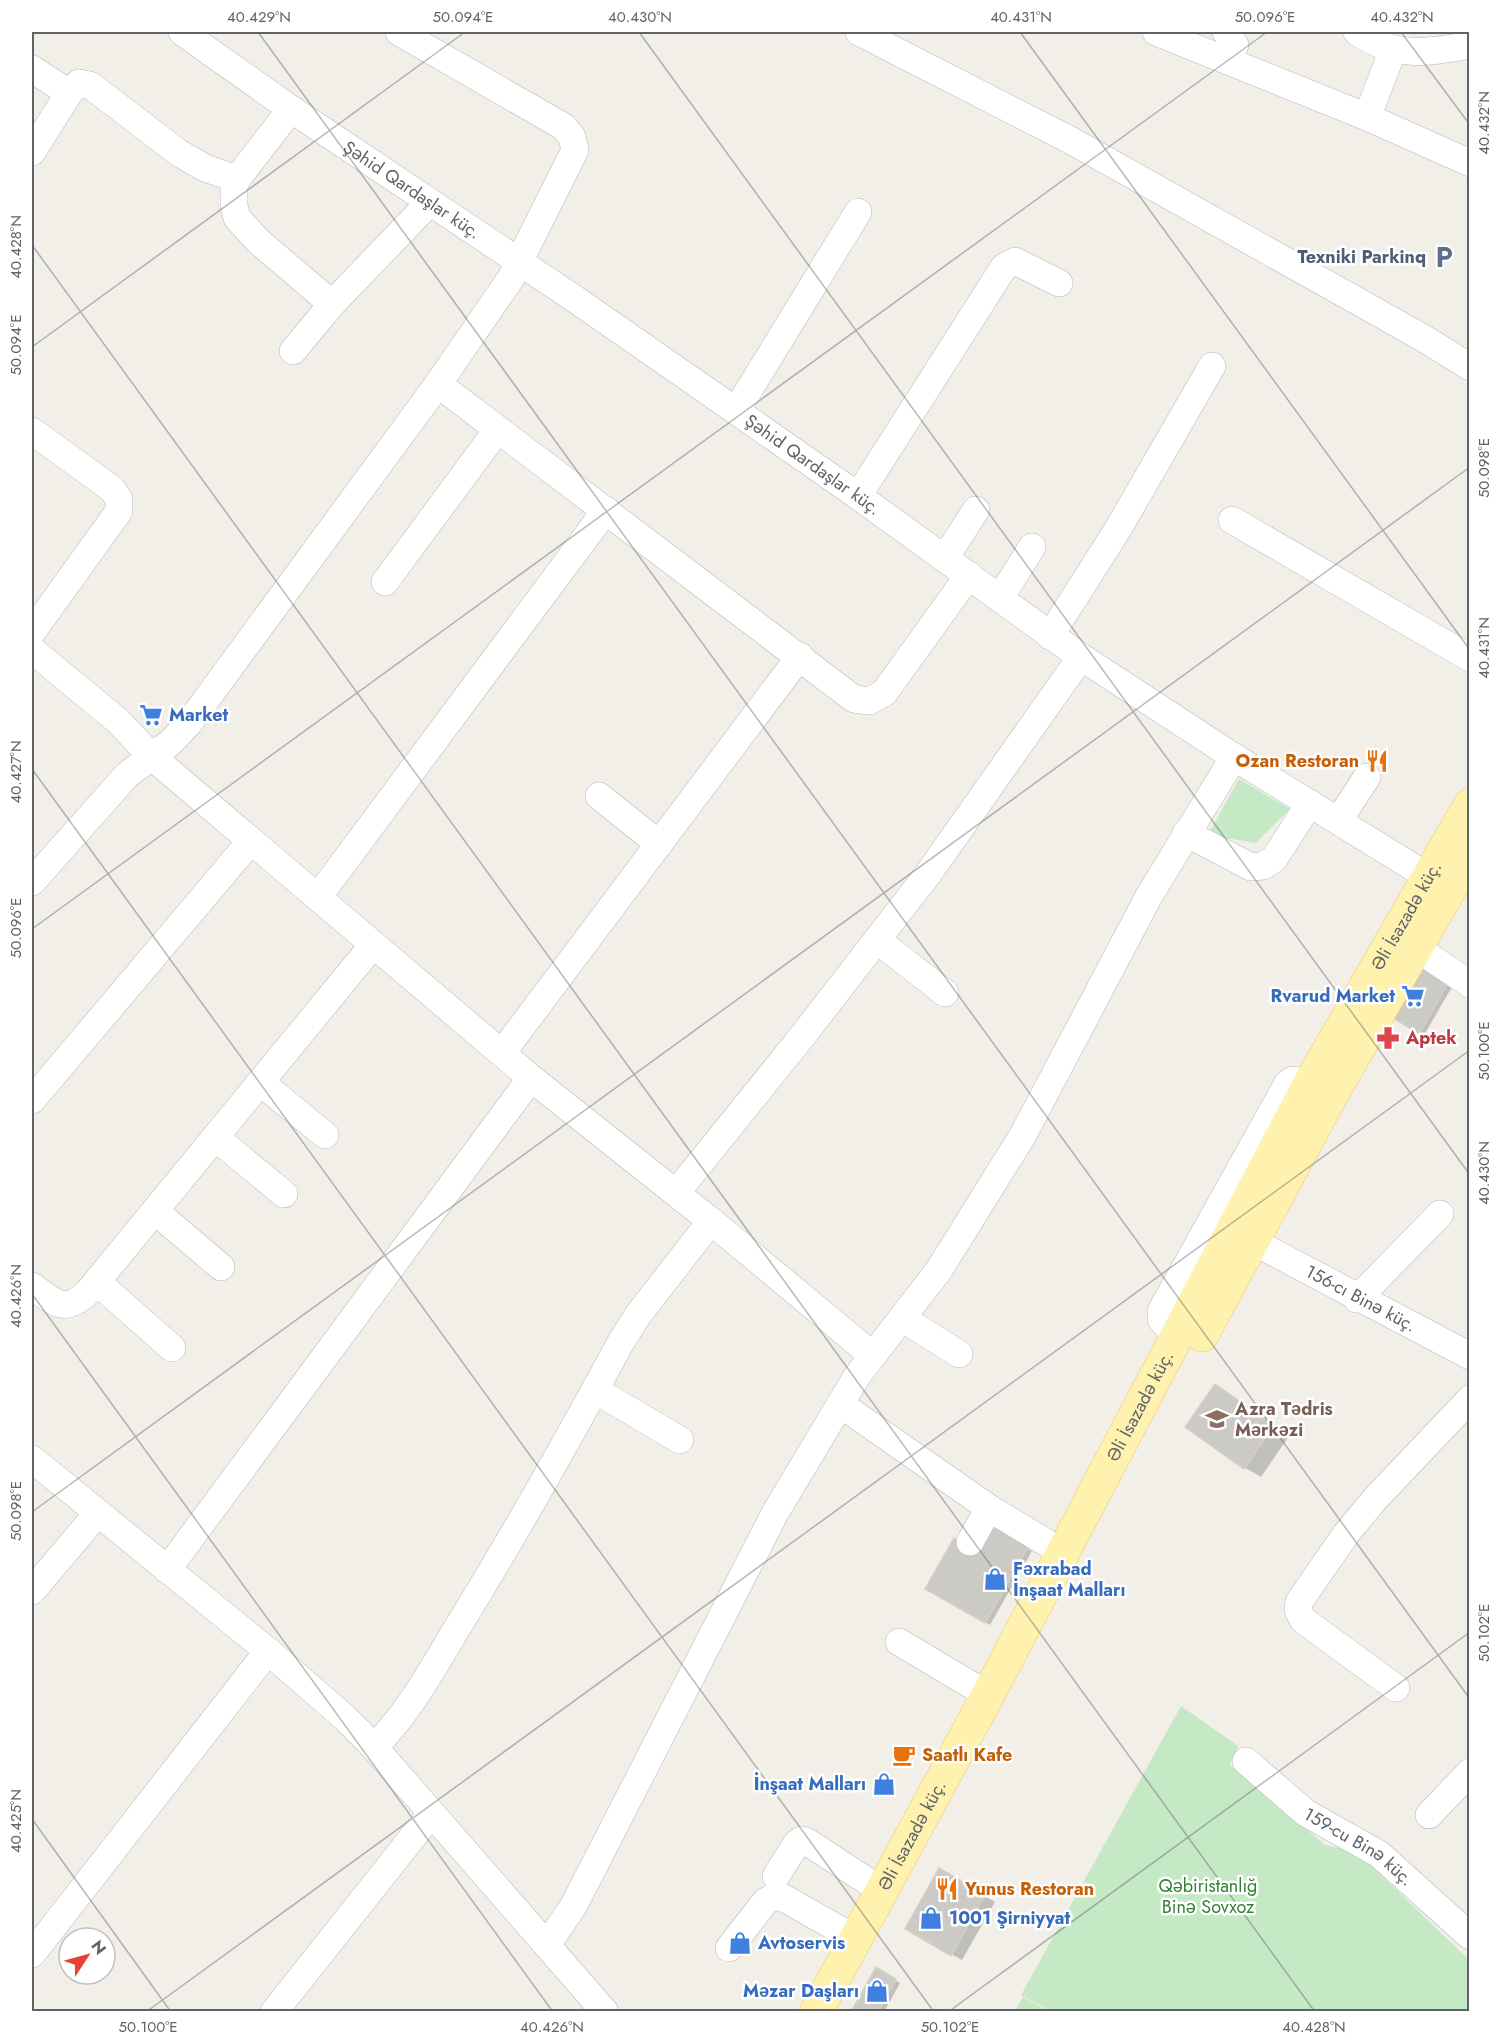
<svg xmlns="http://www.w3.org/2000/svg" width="1501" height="2043" viewBox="0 0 1501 2043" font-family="Jost,sans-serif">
  <rect width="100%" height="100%" fill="#f1efe8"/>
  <!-- green -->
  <g fill="#c5e8c5">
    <polygon points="1239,779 1290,809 1256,843 1208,835"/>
    <polygon points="1181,1706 1238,1746 1230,1765 1325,1845 1357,1852 1469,1960 1469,2011 1053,2012 1021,1995"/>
    <polygon points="1023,1997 1049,2011 1015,2011"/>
  </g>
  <!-- shadow -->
  <g fill="#0003">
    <polygon points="1418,967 1452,987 1424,1035 1390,1015"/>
    <polygon points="1216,1386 1289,1436 1261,1477 1244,1467"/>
    <polygon points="992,1527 1032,1551 990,1625 927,1589 977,1553"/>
    <polygon points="940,1870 995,1902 962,1960 907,1929"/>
    <polygon points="877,1969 900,1983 884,2012 852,2012"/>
  </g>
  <!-- building -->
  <g fill="#cccac5" stroke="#d6d1c6" stroke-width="1.5">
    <polygon points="1418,965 1448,983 1419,1034 1388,1015"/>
    <polygon points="1215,1384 1274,1425 1244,1469 1185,1427"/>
    <polygon points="991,1525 1028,1547 985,1623 925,1589 954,1538 977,1551"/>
    <polygon points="939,1868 985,1895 951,1956 905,1929"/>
    <polygon points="876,1967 896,1979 878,2012 851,2012"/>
  </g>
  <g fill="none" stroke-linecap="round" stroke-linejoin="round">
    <!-- minor casing -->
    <g stroke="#b5b8bc" stroke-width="28">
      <g id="minor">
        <path id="s1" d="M 182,32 L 291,109 L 572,297 L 736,411 L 858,496 L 1081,657 L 1234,757 L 1445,887"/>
        <polyline points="859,32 1070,140 1425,339 1470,367"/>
        <polyline points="1156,32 1367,117 1470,163"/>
        <polyline points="1226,32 1235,45 1228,61"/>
        <path d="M 1357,32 C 1395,58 1426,53 1470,45"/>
        <polyline points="32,69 69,93 79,83 90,85 179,153 205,168 237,179 291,109"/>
        <polyline points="1367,117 1393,50"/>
        <polyline points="32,152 69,93"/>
        <polyline points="237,179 234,185 234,206 237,218 258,241 332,304"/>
        <polyline points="293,351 332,304 430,202"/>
        <polyline points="438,384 854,699 869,701 884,693 969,575"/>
        <polyline points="736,411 858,212"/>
        <polyline points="32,431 112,489 119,499 119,511 32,632"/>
        <polyline points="858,496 1004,267 1015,261 1059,283"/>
        <polyline points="1232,520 1470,658"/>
        <polyline points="945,558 976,510"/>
        <polyline points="385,582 498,429"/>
        <polyline points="1000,598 1032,547"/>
        <polyline points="1050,636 1118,529 1212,366"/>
        <polyline points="32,650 118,721 152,757 177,778 531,1078 711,1221 872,1355"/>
        <polyline points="599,796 659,844"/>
        <polyline points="1339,820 1367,777"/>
        <polyline points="1186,833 1251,867 1263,866 1274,859 1310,803"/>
        <polyline points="32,882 127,775 171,742 189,723 438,384 511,278 575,150 572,137 564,127 399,32"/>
        <polyline points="318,897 606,510"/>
        <polyline points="877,940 945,993"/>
        <polyline points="1415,947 1470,984"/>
        <polyline points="502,1053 800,656"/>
        <polyline points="260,1082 325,1135"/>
        <polyline points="32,1100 250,842"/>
        <polyline points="215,1137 284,1194"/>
        <polyline points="676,1193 804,1034 928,874 1081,657"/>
        <polyline points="155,1211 221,1267"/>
        <path id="s2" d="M 1252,1241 L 1470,1356"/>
        <polyline points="97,1282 172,1348"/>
        <path d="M 32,1286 C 56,1303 64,1315 89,1291 L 373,945"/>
        <polyline points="1357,1299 1440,1214"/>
        <polyline points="902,1318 959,1354"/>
        <polyline points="1176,1336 1161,1319 1161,1311 1288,1083 1293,1080 1310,1083"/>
        <polyline points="595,1390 680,1440"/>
        <polyline points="840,1404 989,1508 1062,1552"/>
        <polyline points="32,1459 268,1651 345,1718 374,1747 605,2012"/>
        <polyline points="970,1542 989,1508"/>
        <polyline points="167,1570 531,1078"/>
        <polyline points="32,1591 97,1514"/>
        <polyline points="899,1642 988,1695"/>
        <polyline points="1396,1688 1303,1620 1298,1610 1299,1602 1346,1534 1375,1499 1470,1399"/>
        <path d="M 374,1747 C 411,1711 435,1664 462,1620 C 518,1529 570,1436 621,1342 L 638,1315 L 711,1221"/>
        <path id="s3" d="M 1246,1761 L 1306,1813 L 1379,1854 L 1470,1936"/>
        <polyline points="1429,1815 1470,1772"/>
        <polyline points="776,1876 797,1843 801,1840 806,1841 882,1891"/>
        <polyline points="547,1945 574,1905 775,1513 857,1376 939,1270 1023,1135 1149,896 1234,757"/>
        <path d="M 729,1948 L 765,1902 C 771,1897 775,1897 782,1897 L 856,1939"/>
        <polyline points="32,1954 268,1651"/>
        <polyline points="274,2012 431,1814"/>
      </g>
    </g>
    <!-- major casing -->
    <g stroke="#f2c960" stroke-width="34">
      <g id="major">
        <polyline points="1202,1335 1332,1094 1470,854"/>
        <path id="s4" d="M 816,2012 L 988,1695 L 1310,1083 L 1470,805"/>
      </g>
    </g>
    <!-- minor -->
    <use href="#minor" stroke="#fff" stroke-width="27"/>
    <!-- major -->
    <use href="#major" stroke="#fff2af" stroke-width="33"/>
  </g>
  <!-- ticks -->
  <path fill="none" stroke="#5f6368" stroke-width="1.5" stroke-opacity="0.45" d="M 258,32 L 1470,1699M 639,32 L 1470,1175M 1020,32 L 1470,650M 1401,32 L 1470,125M 32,245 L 1315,2012M 32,347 L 465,32M 32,769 L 934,2012M 32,929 L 1267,32M 32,1294 L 553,2012M 32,1512 L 1470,467M 32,1819 L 171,2012M 146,2012 L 1470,1050M 948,2012 L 1470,1632"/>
  <!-- icons -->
  <defs>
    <g id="parking-bare" transform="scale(1.8)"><path d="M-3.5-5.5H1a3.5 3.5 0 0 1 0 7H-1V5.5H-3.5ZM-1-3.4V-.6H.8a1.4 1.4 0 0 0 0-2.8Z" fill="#5c6f8a" stroke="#fff" stroke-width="2.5" paint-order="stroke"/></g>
    <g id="supermarket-bare" transform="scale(1.8)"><path d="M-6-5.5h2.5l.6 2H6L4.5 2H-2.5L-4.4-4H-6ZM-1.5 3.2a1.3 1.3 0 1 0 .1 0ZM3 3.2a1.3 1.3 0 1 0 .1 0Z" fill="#3f7fe0" stroke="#fff" stroke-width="2.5" paint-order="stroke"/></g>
    <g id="restaurant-bare" transform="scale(1.8)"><path d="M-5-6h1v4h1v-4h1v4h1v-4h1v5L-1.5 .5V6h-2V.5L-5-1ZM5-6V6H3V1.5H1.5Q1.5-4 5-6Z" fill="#e8710a" stroke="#fff" stroke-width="2.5" paint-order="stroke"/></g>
    <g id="pharmacy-bare" transform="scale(1.8)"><path d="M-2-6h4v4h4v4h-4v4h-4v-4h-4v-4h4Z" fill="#e0444e" stroke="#fff" stroke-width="2.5" paint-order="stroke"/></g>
    <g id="university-bare" transform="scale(1.8)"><path d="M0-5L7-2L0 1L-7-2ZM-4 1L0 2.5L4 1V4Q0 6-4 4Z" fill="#8d6e63" stroke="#fff" stroke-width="2.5" paint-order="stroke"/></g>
    <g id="shop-bare" transform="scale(1.8)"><path d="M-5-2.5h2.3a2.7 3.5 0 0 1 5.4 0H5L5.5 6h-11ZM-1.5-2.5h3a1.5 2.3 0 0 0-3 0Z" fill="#3f7fe0" stroke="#fff" stroke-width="2.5" paint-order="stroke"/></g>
    <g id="cafe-bare" transform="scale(1.8)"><path d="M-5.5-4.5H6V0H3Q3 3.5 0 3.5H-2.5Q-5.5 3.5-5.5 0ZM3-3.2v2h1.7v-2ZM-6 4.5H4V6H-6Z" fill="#e8710a" stroke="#fff" stroke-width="2.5" paint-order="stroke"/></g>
  </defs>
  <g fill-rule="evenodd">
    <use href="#parking-bare" x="1444" y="257"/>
    <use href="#supermarket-bare" x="151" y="715"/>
    <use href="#restaurant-bare" x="1377" y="761"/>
    <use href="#supermarket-bare" x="1413" y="996"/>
    <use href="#pharmacy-bare" x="1388" y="1038"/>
    <use href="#university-bare" x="1217" y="1419"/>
    <use href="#shop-bare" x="995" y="1579"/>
    <use href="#cafe-bare" x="904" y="1755"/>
    <use href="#shop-bare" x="884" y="1784"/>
    <use href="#restaurant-bare" x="947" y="1889"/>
    <use href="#shop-bare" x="931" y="1918"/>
    <use href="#shop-bare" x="740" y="1943"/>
    <use href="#shop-bare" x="877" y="1991"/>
  </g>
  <g text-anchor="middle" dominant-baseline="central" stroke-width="5" stroke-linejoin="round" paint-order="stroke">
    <!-- street labels -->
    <g font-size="18" fill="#5f6368" stroke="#fff">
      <text stroke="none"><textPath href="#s1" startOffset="279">Şəhid Qardaşlar küç.</textPath></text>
      <text stroke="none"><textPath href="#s1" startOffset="765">Şəhid Qardaşlar küç.</textPath></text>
      <text stroke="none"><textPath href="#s4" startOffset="1245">Əli İsazadə küç.</textPath></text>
      <text stroke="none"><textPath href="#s2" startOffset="123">156-cı Binə küç.</textPath></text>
      <text stroke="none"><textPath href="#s4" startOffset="687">Əli İsazadə küç.</textPath></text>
      <text stroke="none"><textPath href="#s4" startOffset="201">Əli İsazadə küç.</textPath></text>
      <text stroke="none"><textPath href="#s3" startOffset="142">159-cu Binə küç.</textPath></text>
    </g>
    <!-- service labels -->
    <g font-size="18" font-weight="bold" fill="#4e5e75" stroke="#fff" text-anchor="end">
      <text x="1426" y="257">Texniki Parkinq</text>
    </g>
    <!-- shop labels -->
    <g font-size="18" font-weight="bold" fill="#366cbe" stroke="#fff" text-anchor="start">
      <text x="169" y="715">Market</text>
      <text x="1395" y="996" text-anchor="end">Rvarud Market</text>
      <text x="1013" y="1569">Fəxrabad<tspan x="1013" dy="21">İnşaat Malları</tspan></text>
      <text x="866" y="1784" text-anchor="end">İnşaat Malları</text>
      <text x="949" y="1918">1001 Şirniyyat</text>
      <text x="758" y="1943">Avtoservis</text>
      <text x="859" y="1991" text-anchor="end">Məzar Daşları</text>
    </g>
    <!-- food labels -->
    <g font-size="18" font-weight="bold" fill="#c56008" stroke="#fff" text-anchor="start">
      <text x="1359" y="761" text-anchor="end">Ozan Restoran</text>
      <text x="922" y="1755">Saatlı Kafe</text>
      <text x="965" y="1889">Yunus Restoran</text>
    </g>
    <!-- health labels -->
    <g font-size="18" font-weight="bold" fill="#be3a42" stroke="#fff" text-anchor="start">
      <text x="1406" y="1038">Aptek</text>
    </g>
    <!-- education labels -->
    <g font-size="18" font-weight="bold" fill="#785e54" stroke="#fff" text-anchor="start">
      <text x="1235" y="1409">Azra Tədris<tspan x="1235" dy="21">Mərkəzi</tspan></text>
    </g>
    <!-- park labels -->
    <g font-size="18" fill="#348238" stroke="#fff">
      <text x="1208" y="1886">Qəbiristanlığ<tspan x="1208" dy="21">Binə Sovxoz</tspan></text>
    </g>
  </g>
  <!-- border -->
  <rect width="1501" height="2043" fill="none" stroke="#ffffff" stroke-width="66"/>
  <!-- north arrow -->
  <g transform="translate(87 1956) rotate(54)"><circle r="28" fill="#ffffff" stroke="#bfc1c3" stroke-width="1.5"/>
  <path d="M0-4.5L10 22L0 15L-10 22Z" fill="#ea4335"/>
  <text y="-9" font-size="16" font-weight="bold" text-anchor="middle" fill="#5f6368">N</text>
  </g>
  <rect x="33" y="33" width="1435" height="1977" fill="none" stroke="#5f6368" stroke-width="2"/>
  <g font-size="15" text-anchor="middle" fill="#5f6368">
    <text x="259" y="22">40.429°N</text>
    <text x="463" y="22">50.094°E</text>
    <text x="640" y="22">40.430°N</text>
    <text x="1021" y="22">40.431°N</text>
    <text x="1265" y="22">50.096°E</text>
    <text x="1402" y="22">40.432°N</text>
    <text transform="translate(1484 123) rotate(-90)" y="5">40.432°N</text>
    <text transform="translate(16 247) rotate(-90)" y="5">40.428°N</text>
    <text transform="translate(16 345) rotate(-90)" y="5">50.094°E</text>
    <text transform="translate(1484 468) rotate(-90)" y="5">50.098°E</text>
    <text transform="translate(1484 648) rotate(-90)" y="5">40.431°N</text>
    <text transform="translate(16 772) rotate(-90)" y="5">40.427°N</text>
    <text transform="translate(16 928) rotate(-90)" y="5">50.096°E</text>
    <text transform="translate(1484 1051) rotate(-90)" y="5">50.100°E</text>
    <text transform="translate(1484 1173) rotate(-90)" y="5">40.430°N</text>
    <text transform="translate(16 1296) rotate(-90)" y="5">40.426°N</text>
    <text transform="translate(16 1511) rotate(-90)" y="5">50.098°E</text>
    <text transform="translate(1484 1633) rotate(-90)" y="5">50.102°E</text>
    <text transform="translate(16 1821) rotate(-90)" y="5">40.425°N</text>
    <text x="148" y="2032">50.100°E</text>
    <text x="552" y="2032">40.426°N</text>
    <text x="950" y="2032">50.102°E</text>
    <text x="1314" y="2032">40.428°N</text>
  </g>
</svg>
